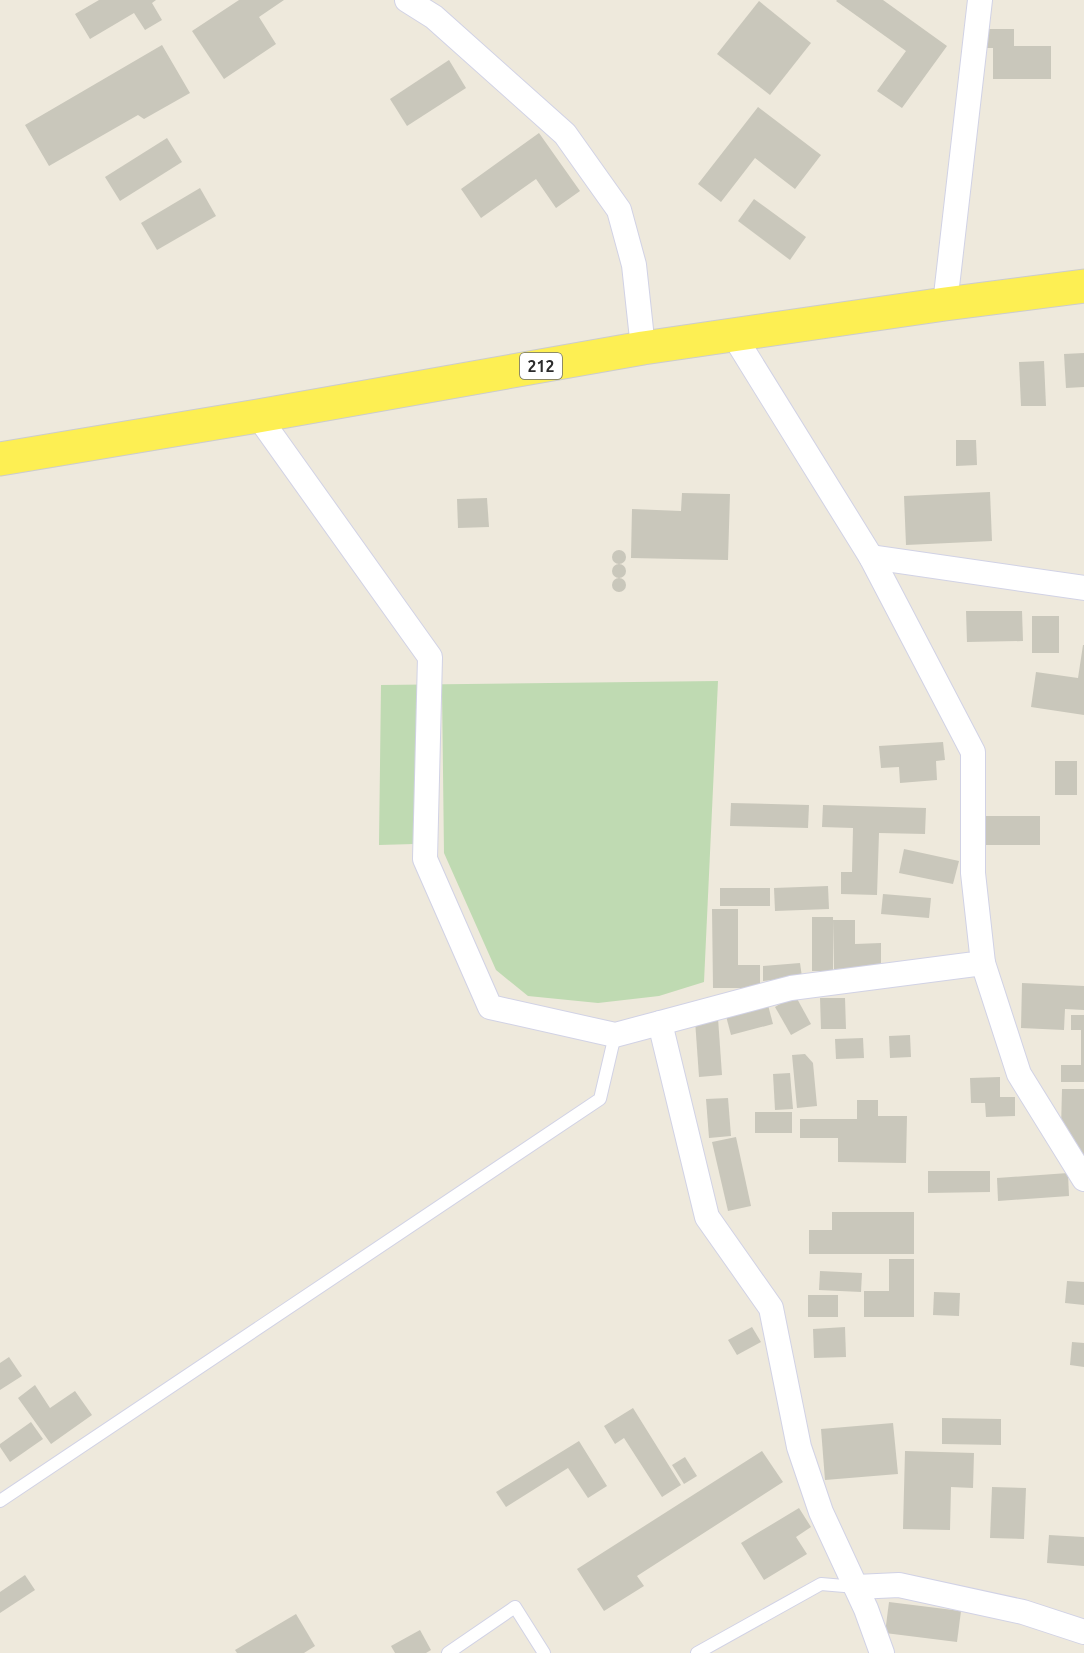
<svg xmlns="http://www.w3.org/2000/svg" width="1084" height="1653" viewBox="0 0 1084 1653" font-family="Ubuntu,sans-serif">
  <rect width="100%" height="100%" fill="#eee9dc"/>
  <!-- cemetery -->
  <polygon fill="#bfdab2" points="718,681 704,982 659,996 598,1003 528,996 496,970 444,853 442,690 419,691 414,844 379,845 381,685"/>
  <!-- building -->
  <g fill="#c9c7bb">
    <polygon points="99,0 156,0 152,3 162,20 145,30 134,13 90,39 75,14"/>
    <polygon points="239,0 284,0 259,17 276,44 224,79 192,31"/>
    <polygon points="837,0 883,0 947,46 902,108 877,91 906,51 836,1"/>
    <polygon points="759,1 811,43 770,95 717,54"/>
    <polygon points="981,29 1014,29 1014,46 1051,46 1051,79 993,79 993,48 981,48"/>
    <polygon points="162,45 190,93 144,119 138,115 49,166 25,125"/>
    <polygon points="449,60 466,88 407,126 390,99"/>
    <polygon points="758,107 821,155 795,189 755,158 721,202 698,184"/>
    <polygon points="539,133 580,191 556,208 536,179 481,218 461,189"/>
    <polygon points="167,138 182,162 120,201 105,177"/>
    <polygon points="200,188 216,216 157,250 141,223"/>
    <polygon points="754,199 806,237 790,260 738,221"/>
    <polygon points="1084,353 1084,387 1066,388 1064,354"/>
    <polygon points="1044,361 1046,406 1021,406 1019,362"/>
    <polygon points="956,440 976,440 977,465 956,466"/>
    <polygon points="990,492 992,541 906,545 904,496"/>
    <polygon points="682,493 730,494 728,560 631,558 632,509 681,511"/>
    <polygon points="487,498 489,527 458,528 457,499"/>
    <circle cx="619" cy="557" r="7"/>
    <circle cx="619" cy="571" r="7"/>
    <circle cx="619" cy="585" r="7"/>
    <polygon points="966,611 1022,611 1023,641 967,642"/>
    <rect x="1032" y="616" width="27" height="37"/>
    <polygon points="1083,645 1084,645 1084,715 1031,707 1036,672 1078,678"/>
    <polygon points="943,742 945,760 936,761 937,780 900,783 899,767 881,768 879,746"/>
    <rect x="1055" y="761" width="22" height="34"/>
    <polygon points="731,803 809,805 808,828 730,826"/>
    <polygon points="823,805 926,808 925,834 879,833 877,895 841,894 841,872 852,872 853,828 822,827"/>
    <rect x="986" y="816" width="54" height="29"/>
    <polygon points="904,849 959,861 953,884 899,873"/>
    <polygon points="828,886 829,909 775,911 774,888"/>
    <rect x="720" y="888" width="50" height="18"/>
    <polygon points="883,894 931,898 929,918 881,914"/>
    <polygon points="712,909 738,909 738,965 760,965 760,988 713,988"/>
    <rect x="812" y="917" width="21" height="54"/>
    <polygon points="833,920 855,920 855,944 881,943 881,968 834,969"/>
    <polygon points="800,963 802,977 763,981 763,966"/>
    <polygon points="1022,983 1084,986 1084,1010 1065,1009 1064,1030 1021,1028"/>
    <polygon points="795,995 811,1024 791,1035 775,1007"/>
    <polygon points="820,998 845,998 846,1029 821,1029"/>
    <polygon points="768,1005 773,1024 731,1035 726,1016"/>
    <polygon points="1071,1015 1084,1015 1084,1082 1061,1082 1061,1065 1081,1065 1081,1030 1071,1030"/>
    <polygon points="718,1018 722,1075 699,1077 695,1020"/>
    <polygon points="910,1035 911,1057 890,1058 889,1036"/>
    <polygon points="863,1038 864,1058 836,1059 835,1039"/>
    <polygon points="805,1054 813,1063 817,1106 797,1108 792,1055"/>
    <polygon points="790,1073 793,1109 775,1110 773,1074"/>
    <polygon points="1000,1077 1000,1097 1015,1097 1015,1116 986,1117 985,1103 971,1103 970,1078"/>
    <polygon points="1062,1089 1084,1089 1084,1158 1061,1129"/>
    <polygon points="728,1098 731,1136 709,1138 706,1099"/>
    <polygon points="857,1100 878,1100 878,1116 907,1116 906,1163 838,1162 838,1138 800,1138 800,1119 857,1119"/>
    <rect x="755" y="1112" width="37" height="21"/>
    <polygon points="736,1137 751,1206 728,1211 712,1142"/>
    <polygon points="928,1171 990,1171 990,1192 928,1193"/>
    <polygon points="1068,1173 1069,1196 998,1201 997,1178"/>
    <polygon points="832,1212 914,1212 914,1254 809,1254 809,1230 832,1230"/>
    <polygon points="889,1259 914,1259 914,1317 864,1317 864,1291 889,1291"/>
    <polygon points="820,1271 862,1273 861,1292 819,1290"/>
    <polygon points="1067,1281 1084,1282 1084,1305 1065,1303"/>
    <polygon points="934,1292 960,1293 959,1316 933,1315"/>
    <rect x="808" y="1295" width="30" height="22"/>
    <polygon points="752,1327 761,1342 737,1355 728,1340"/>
    <polygon points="845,1327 846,1357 814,1358 813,1329"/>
    <polygon points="1072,1342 1084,1343 1084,1367 1070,1365"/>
    <polygon points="9,1357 22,1376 0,1390 0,1363"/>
    <polygon points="35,1385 50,1408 75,1391 92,1415 51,1444 18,1398"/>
    <polygon points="633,1408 681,1485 662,1497 624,1438 615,1444 604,1426"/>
    <polygon points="942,1418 1001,1419 1001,1445 942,1444"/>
    <polygon points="31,1422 43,1439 10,1462 0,1447 0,1444"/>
    <polygon points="893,1423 898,1474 825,1480 821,1429"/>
    <polygon points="579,1441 607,1486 588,1498 568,1468 506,1507 496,1492"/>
    <polygon points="762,1451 783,1482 637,1576 644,1586 604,1611 577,1569"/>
    <polygon points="905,1451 974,1453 973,1488 951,1487 950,1530 903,1529"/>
    <polygon points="685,1457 697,1476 684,1484 672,1465"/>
    <polygon points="992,1487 1026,1488 1024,1539 990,1538"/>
    <polygon points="799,1508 811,1527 796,1537 807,1554 764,1580 741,1543"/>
    <polygon points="1049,1535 1084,1537 1084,1566 1047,1563"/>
    <polygon points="25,1575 35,1590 0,1613 0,1592"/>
    <polygon points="889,1602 961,1611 957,1642 885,1633"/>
    <polygon points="296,1614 315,1646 304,1653 237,1653 235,1650"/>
    <polygon points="420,1630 431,1650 426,1653 395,1653 391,1646"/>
  </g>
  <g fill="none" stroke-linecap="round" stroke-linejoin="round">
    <!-- service casing -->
    <g stroke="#d1d2e5" stroke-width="14">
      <g id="service">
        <polyline points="0,1501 600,1099 615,1035"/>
        <polyline points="448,1653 515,1607 544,1653"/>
        <polyline points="697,1653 821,1584 856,1587"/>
      </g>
    </g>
    <!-- minor casing -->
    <g stroke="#d1d2e5" stroke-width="26">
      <g id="minor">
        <polyline points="407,0 434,17 565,134 619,210 634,265 643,348"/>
        <polyline points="945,304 980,0"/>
        <polyline points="734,336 871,557 973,752 973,873 983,963 791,988 660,1023 707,1217 771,1308 799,1447 821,1512 866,1609 882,1653"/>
        <polyline points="258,416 430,657 425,859 490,1007 615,1035 660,1023"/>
        <polyline points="871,557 1084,588"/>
        <polyline points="983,963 1019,1074 1084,1179"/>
        <polyline points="856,1587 899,1585 1023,1612 1084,1632"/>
      </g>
    </g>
    <!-- primary casing -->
    <g stroke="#ccc" stroke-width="35">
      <polyline id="primary" points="0,459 258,416 643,348 945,304 1084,286"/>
    </g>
    <!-- service -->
    <use href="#service" stroke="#fff" stroke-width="12"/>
    <!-- minor -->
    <use href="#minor" stroke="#fff" stroke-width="24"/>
    <!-- primary -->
    <use href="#primary" stroke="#fdef53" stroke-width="33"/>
  </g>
  <g text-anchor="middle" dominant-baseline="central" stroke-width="4.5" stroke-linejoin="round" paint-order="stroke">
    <!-- shield labels -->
    <rect fill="#fff" stroke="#6b6b6b" stroke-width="1.5" x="520" y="353" width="42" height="26" rx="4.5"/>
    <g font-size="16" font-weight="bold" fill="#2b2b2b">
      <text x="541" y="366">212</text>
    </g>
  </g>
</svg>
